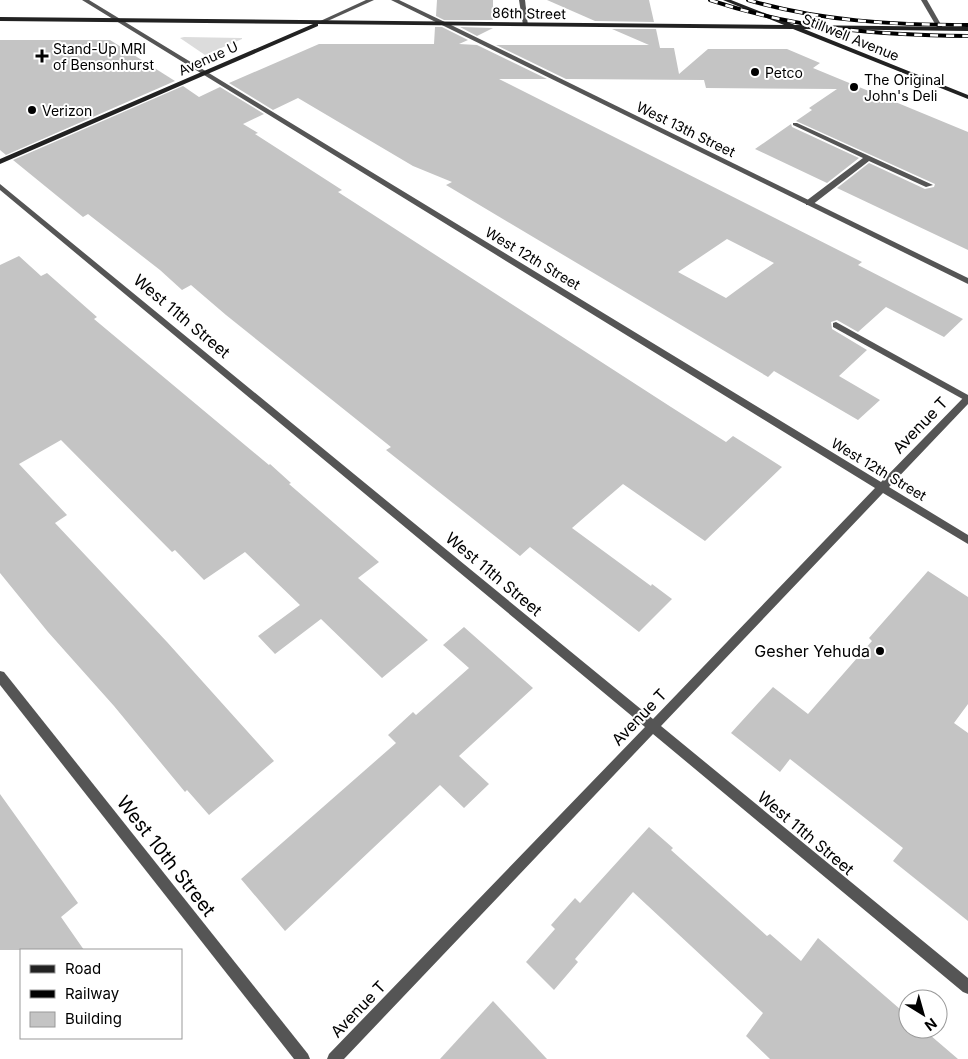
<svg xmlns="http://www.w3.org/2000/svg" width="968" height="1059" viewBox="0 0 968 1059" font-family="Inter,sans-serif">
  <rect width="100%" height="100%" fill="#fff"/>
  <!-- green -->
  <polygon fill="#dcdcdc" points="184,37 242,38 242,39 205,55 180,38"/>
  <!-- building -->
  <g fill="#c4c4c4" fill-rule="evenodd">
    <polygon points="437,0 493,0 493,20 444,20 436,16"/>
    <polygon points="547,0 649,0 654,22 595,21"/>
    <path d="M 435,27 L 442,27 L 468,40 L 459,44 L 477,45 L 547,79 L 499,79 L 862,262 L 858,265 L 963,319 L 944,337 L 886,307 L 858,332 L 837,320 L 831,322 L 832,329 L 867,350 L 839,376 L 880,400 L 858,420 L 774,371 L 768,377 L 446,185 L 452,182 L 413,166 L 298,98 L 273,110 L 229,83 L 319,44 L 434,44 ZM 727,239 L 774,263 L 726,298 L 678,272 Z"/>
    <polygon points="460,27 493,28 477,36"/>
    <polygon points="612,29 656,29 660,48 674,48 679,74 708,49 787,49 820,63 813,68 968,132 968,250 837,188 869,163 925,189 934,187 935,184 796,121 812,110 809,108 837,89 706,88 704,80 566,79 496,45 649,45"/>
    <polygon points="0,40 110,40 175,81 6,155 0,150"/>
    <polygon points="183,86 199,97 220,87 264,114 243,124 258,133 255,134 342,190 338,192 671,407 726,442 733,436 782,467 705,541 623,484 572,528 651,586 652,584 672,599 639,632 530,547 520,556 386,450 391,447 226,315 191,285 182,290 160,270 88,214 83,217 13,160"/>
    <polygon points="791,124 792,127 859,158 827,183 755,149"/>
    <polygon points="19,256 41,276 47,273 97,317 94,319 269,465 270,464 291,483 289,484 379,562 358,578 428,640 382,678 321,619 275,654 258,636 300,605 245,552 204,580 175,550 172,552 61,440 19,464 67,515 55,523 167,642 274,761 209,815 187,790 185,792 114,706 48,632 0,573 0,265"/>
    <polygon points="928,571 968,597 968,704 954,723 968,733 968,921 893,861 903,848 790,759 780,772 731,733 773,687 808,714 872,641 869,638"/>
    <polygon points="464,627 533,688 459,756 489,784 464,808 440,785 285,931 241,879 396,743 388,735 413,712 416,715 469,668 443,645"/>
    <polygon points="0,794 78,903 61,917 84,950 0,950"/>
    <polygon points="649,827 673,848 671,850 767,936 770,934 801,961 818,938 908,1016 908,1029 923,1029 958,1059 770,1059 746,1036 763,1013 633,892 575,959 578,962 554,990 526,962 555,929 551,925 575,898 580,903"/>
    <polygon points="493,1001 521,1031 547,1059 440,1059"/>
  </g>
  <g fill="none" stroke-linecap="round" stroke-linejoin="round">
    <!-- lane -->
    <g fill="#555" fill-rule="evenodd">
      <polygon points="519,0 525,0 528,26 523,25"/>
      <polygon points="793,123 797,123 933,185 926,187 869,161 812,205 806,205 806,201 863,158 793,125"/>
      <polygon points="836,322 968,395 968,402 833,327 833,323"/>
    </g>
    <!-- street -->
    <g fill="#555" fill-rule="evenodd">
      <polygon points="82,0 89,0 881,482 965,396 968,395 968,404 889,487 968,535 968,544 883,493 661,726 968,978 968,994 963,992 653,734 344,1059 327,1059 329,1054 645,727 0,190 0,184 653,719 875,488"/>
      <polygon points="366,0 374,0 321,24 316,23"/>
      <polygon points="391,0 399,0 449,24 968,278 968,284"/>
      <polygon points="921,0 927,0 943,28 942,29 938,29"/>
      <polygon points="0,671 4,672 308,1054 310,1059 294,1059 0,685"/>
    </g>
    <!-- secondary -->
    <polygon fill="#222" fill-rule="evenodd" points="723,0 731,0 795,25 968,27 968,31 804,29 968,95 968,99 793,29 318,24 318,26 0,164 0,159 313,24 0,21 0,17 784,25"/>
    <!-- rail casing -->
    <g stroke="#000" stroke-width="4">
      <g id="rail">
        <path d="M 710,0 C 796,29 878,35 968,36"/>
        <path d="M 748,0 C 820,21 893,25 968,25"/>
      </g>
    </g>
    <!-- rail -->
    <use href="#rail" stroke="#fff" stroke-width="2.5" stroke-dasharray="8" stroke-linecap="butt"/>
  </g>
  <!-- markers -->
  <g fill="#000" stroke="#fff" stroke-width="2">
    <path d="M39.5 48.5h5v5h5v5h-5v5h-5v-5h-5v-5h5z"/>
    <circle cx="755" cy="72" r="5"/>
    <circle cx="854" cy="87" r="5"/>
    <circle cx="32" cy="110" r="5"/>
    <circle cx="880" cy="651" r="5"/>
  </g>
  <g text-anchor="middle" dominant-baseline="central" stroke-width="4" stroke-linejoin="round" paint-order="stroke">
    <!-- far-street labels -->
    <g font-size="14" fill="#000" stroke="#fff">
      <text transform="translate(529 13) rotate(1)">86th Street</text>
      <text transform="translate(851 37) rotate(22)">Stillwell Avenue</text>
      <text transform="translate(208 58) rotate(-24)">Avenue U</text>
      <text transform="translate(686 129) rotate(26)">West 13th Street</text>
      <text transform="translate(533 258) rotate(31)">West 12th Street</text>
      <text transform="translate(879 469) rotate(31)">West 12th Street</text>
    </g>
    <!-- far-poi labels -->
    <g font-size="14" fill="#000" stroke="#fff" text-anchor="start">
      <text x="53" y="48">Stand-Up MRI<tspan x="53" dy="16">of Bensonhurst</tspan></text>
      <text x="765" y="72">Petco</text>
      <text x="864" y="79">The Original<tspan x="864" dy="16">John's Deli</tspan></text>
      <text x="42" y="110">Verizon</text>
    </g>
    <!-- street labels -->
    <g font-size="16" fill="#000" stroke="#fff">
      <text transform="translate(182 316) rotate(40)">West 11th Street</text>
      <text transform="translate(920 425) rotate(-46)">Avenue T</text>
      <text transform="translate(494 574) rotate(40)">West 11th Street</text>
      <text transform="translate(639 717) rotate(-46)">Avenue T</text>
      <text transform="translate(806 833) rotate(40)">West 11th Street</text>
      <text transform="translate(358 1009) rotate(-46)">Avenue T</text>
    </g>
    <!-- poi labels -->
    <g font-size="16" fill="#000" stroke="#fff" text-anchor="end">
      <text x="870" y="651">Gesher Yehuda</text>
    </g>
    <!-- near-street labels -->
    <g font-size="19" fill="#000" stroke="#fff">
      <text transform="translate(166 856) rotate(52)">West 10th Street</text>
    </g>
  </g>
  <!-- legend -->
  <rect x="20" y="949" width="162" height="90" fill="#ffffff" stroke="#999999"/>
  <rect x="30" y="965" width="25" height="8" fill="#222222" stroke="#999999"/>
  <text x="65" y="974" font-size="15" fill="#000000">Road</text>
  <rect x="30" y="990" width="25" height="8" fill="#000000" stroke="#999999"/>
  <text x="65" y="999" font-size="15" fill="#000000">Railway</text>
  <rect x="30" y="1012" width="25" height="15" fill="#c4c4c4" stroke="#999999"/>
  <text x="65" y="1024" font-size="15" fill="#000000">Building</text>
  <!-- north arrow -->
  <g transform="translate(923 1014) rotate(143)"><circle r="24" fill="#ffffff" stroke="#999999"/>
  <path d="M0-4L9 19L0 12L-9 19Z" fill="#000000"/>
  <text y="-8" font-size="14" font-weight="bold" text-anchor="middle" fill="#000000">N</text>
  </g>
</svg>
